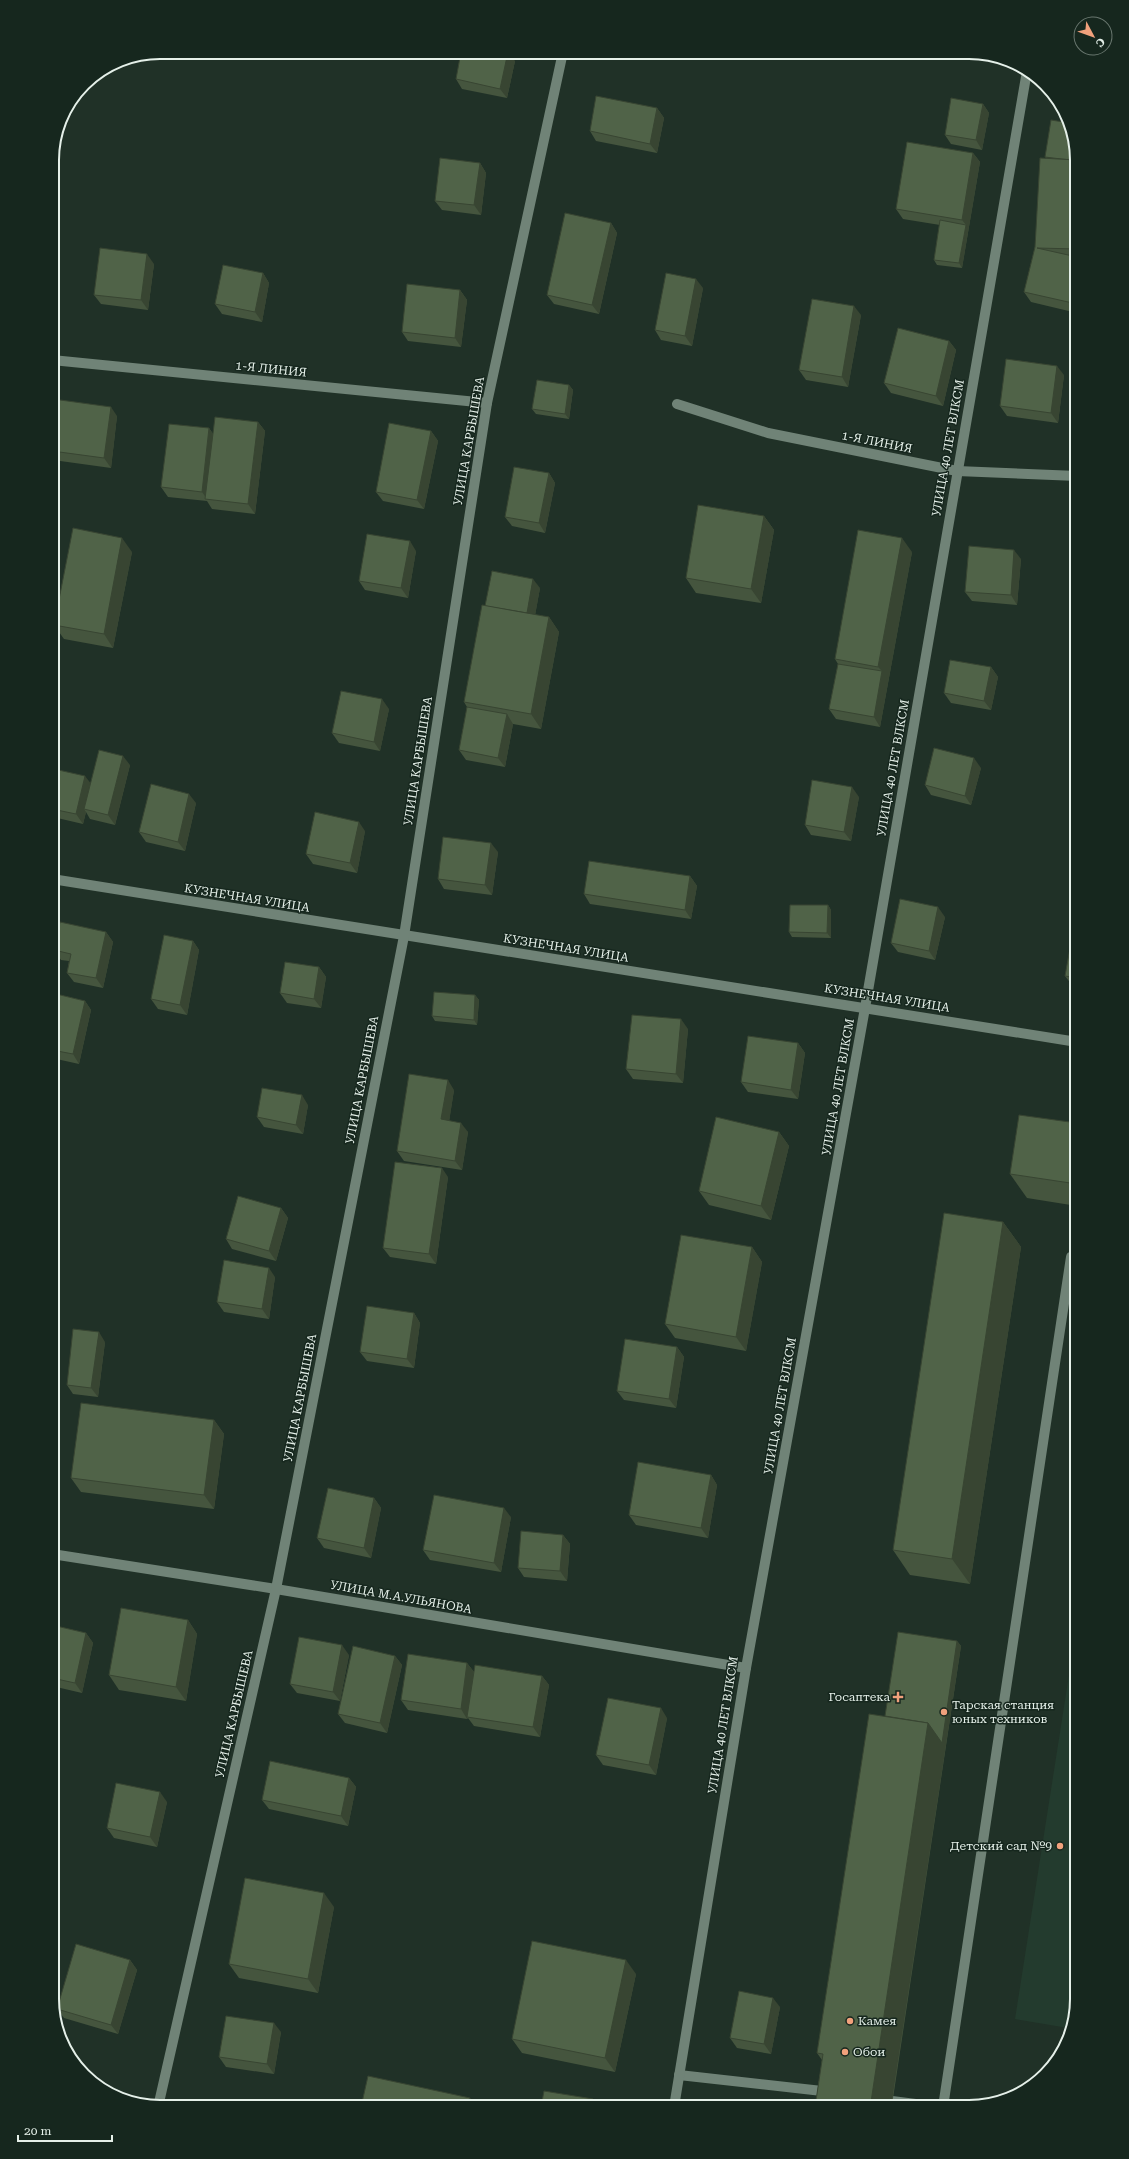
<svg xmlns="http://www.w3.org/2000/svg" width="1129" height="2159" viewBox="0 0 1129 2159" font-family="'Roboto Serif',serif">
  <rect width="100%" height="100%" fill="#203127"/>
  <!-- built -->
  <polygon fill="#233b2e" points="1077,1624 1077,1999 1068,2028 1015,2019"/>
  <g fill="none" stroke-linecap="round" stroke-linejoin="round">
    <!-- service -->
    <g stroke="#708377" stroke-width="10">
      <polyline points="679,2075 831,2092"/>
      <polyline points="892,2101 939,2107"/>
      <polyline points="943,2107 1071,1257 1077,1257"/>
    </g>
    <!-- minor -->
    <g stroke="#708377" stroke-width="10">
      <polyline points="52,360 487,403"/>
      <polyline points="677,404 768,433 957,471 1077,476"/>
      <polyline points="52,879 1077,1042"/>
      <polyline points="52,1554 276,1589 746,1668"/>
      <polyline points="674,2107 746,1668 865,1008 1027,71"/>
    </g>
    <!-- tertiary -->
    <polyline stroke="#708377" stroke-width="10" points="158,2107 276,1589 404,936 487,403 563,52"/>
  </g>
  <!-- wall -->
  <g fill="#45553e">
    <polygon points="515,61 507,98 462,89 456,79"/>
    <polygon points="983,104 989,113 982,150 951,144 945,135"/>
    <polygon points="657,108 664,118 657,153 596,141 590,131"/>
    <polygon points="973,153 980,162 962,268 937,265 934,260 940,225 903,219 896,209"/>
    <polygon points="1045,157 1077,160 1077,313 1031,302 1024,292 1035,247 1046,158"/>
    <polygon points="480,163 486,173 481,215 442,210 435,201"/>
    <polygon points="611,223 617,233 599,314 554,304 547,295"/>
    <polygon points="154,264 148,310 101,304 94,295"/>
    <polygon points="263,273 269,283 262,322 222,314 215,304"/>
    <polygon points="703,288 692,346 661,340 655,330"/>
    <polygon points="460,290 467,300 461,347 408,341 402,332"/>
    <polygon points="861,315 848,387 806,380 799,370"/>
    <polygon points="949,341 956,350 943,406 891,393 884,383"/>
    <polygon points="1064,375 1058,423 1007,416 1000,406"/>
    <polygon points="569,385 573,390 569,419 536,414 532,409"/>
    <polygon points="52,406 117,416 111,468 53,460"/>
    <polygon points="258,422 265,431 255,514 212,509 207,501 168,497 161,487 209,428 213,434"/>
    <polygon points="431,431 438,441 424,509 383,501 376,492"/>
    <polygon points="549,473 555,483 545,533 512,526 505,517"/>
    <polygon points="764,516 774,530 761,603 696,593 686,578"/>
    <polygon points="416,551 408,598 365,590 359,581"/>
    <polygon points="132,552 113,648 64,639 54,625"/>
    <polygon points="912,552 880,727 836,719 829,709 838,664 835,659"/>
    <polygon points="1021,559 1017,605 972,601 965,592"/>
    <polygon points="540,588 535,615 549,617 559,632 541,729 513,724 505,767 466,760 459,750 467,707 464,702"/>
    <polygon points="991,667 998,677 991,710 951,703 944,693"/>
    <polygon points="389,709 380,751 339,743 332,733"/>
    <polygon points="52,754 58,762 56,770 90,783 130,765 115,825 90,819 86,812 83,824 53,817 52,816"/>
    <polygon points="981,768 971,805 931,795 925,785"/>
    <polygon points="859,797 851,841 811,835 805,825"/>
    <polygon points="196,803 185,851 146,842 139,832"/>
    <polygon points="365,831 357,873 313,864 306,854"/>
    <polygon points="498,852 492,895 444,889 438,879"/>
    <polygon points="690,876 697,886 691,919 590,904 584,894"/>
    <polygon points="828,905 831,910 831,938 792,937 789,932"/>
    <polygon points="945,917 935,960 898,952 891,943"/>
    <polygon points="106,932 113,942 103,988 74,982 67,973 69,961 61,960 54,950"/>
    <polygon points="1077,933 1077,986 1072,985 1065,976"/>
    <polygon points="193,941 199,950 187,1015 158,1009 151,999"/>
    <polygon points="319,967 326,977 321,1008 287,1003 280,993"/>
    <polygon points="52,993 85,1001 91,1010 79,1064 52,1058"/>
    <polygon points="475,995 479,1000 477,1025 435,1021 432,1016"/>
    <polygon points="688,1029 683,1083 633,1079 626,1069"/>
    <polygon points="798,1043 805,1053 798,1099 748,1092 741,1082"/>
    <polygon points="454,1090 449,1121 468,1132 462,1170 404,1161 397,1151"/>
    <polygon points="308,1105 303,1134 264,1127 257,1117"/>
    <polygon points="1077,1123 1077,1206 1027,1198 1010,1174"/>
    <polygon points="779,1132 789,1146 771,1220 709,1205 699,1191"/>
    <polygon points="448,1177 436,1264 390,1257 383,1248"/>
    <polygon points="281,1208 288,1218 276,1261 232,1249 226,1239"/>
    <polygon points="1003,1222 1021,1247 970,1584 910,1575 893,1550"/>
    <polygon points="752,1247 762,1262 746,1351 675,1338 665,1324"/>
    <polygon points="275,1277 269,1319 224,1312 217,1302"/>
    <polygon points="414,1313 420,1323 414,1368 367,1361 360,1352"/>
    <polygon points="105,1342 98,1397 73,1394 67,1385"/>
    <polygon points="677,1347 684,1357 676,1408 624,1400 617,1391"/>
    <polygon points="214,1420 224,1434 214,1509 81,1492 71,1478"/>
    <polygon points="711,1475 717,1485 708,1538 636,1525 629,1515"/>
    <polygon points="374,1498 381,1508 371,1558 324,1548 317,1538"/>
    <polygon points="511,1517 501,1572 430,1560 423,1550"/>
    <polygon points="563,1535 570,1544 567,1581 524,1577 518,1568"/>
    <polygon points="188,1620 197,1634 186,1701 119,1690 109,1675"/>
    <polygon points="52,1625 86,1633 93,1643 82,1693 52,1686"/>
    <polygon points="957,1641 961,1646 892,2105 815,2107 822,2060 817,2053 885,1717"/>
    <polygon points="349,1655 340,1701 297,1693 290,1684"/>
    <polygon points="395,1656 402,1665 387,1733 345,1723 338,1714"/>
    <polygon points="467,1663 474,1672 542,1676 549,1685 540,1737 474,1726 468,1718 467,1719 408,1710 401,1700"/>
    <polygon points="667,1718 656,1775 603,1765 596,1755"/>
    <polygon points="349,1778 356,1787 348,1826 269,1809 262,1800"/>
    <polygon points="167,1802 157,1847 114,1838 107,1828"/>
    <polygon points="334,1907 318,1993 239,1978 229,1964"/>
    <polygon points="130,1960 137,1970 118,2034 64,2018 57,2009"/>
    <polygon points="636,1974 615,2072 522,2053 512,2039"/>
    <polygon points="780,2007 771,2054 737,2048 730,2038"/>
    <polygon points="281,2032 274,2074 226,2067 219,2057"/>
  </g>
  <!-- shaded-wall -->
  <g fill="#384532">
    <polygon points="508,52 515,61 507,98 500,89"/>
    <polygon points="983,104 989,113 982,150 976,140"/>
    <polygon points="657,108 664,118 657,153 650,144"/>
    <polygon points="1074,146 1076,157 1075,166 1072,161"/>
    <polygon points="973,153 980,162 962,268 959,263 966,225 962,220"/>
    <polygon points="480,163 486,173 481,215 474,205"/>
    <polygon points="611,223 617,233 599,314 592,305"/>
    <polygon points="52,245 54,248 52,262"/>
    <polygon points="147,254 154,264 148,310 141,300"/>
    <polygon points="263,273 269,283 262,322 255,312"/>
    <polygon points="696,279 703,288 692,346 685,336"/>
    <polygon points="460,290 467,300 461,347 455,338"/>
    <polygon points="854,306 861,315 848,387 842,377"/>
    <polygon points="949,341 956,350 943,406 936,396"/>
    <polygon points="1057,366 1064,375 1058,423 1051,413"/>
    <polygon points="569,385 573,390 569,419 565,414"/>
    <polygon points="111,407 117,416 111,468 104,458"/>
    <polygon points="258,422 265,431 255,514 248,504"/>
    <polygon points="209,428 216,438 207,499 202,492"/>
    <polygon points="431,431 438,441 424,509 417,500"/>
    <polygon points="549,473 555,483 545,533 539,523"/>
    <polygon points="764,516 774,530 761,603 751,589"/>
    <polygon points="122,538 132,552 113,648 104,634"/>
    <polygon points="902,538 912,552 880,727 874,717 882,671 878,667"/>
    <polygon points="410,541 416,551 408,598 401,588"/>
    <polygon points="1014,550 1021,559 1017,605 1011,595"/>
    <polygon points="533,579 540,588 533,627 526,617"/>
    <polygon points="549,617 559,632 541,729 531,714"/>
    <polygon points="991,667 998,677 991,710 984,701"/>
    <polygon points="382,699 389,709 380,751 374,742"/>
    <polygon points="507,714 513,724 505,767 498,758"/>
    <polygon points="52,754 58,762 52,791"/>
    <polygon points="123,756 130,765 115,825 108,815"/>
    <polygon points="974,758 981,768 971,805 965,796"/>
    <polygon points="85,776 92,785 84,809 86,812 83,824 76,814"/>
    <polygon points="852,787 859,797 851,841 844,832"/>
    <polygon points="189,794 196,803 185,851 178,842"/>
    <polygon points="359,822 365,831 357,873 350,863"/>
    <polygon points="491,843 498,852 492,895 485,885"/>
    <polygon points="690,876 697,886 691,919 685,910"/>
    <polygon points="828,905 831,910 831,938 827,933"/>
    <polygon points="938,907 945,917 935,960 929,951"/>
    <polygon points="106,932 113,942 103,988 96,978"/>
    <polygon points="193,941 199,950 187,1015 180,1005"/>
    <polygon points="319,967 326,977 321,1008 314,999"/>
    <polygon points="475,995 479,1000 477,1025 474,1020"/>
    <polygon points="85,1001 91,1010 79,1064 73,1054"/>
    <polygon points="681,1019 688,1029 683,1083 676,1074"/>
    <polygon points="798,1043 805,1053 798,1099 791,1090"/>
    <polygon points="448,1080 454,1090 448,1129 441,1119"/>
    <polygon points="302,1095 308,1105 303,1134 296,1125"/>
    <polygon points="461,1123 468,1132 462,1170 455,1161"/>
    <polygon points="779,1132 789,1146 771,1220 761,1206"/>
    <polygon points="442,1168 448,1177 436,1264 429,1254"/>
    <polygon points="281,1208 288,1218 276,1261 269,1251"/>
    <polygon points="1003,1222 1021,1247 970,1584 952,1559"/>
    <polygon points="752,1247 762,1262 746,1351 736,1337"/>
    <polygon points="269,1268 275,1277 269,1319 262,1309"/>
    <polygon points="414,1313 420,1323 414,1368 407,1359"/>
    <polygon points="99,1332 105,1342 98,1397 91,1388"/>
    <polygon points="677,1347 684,1357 676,1408 669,1399"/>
    <polygon points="214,1420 224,1434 214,1509 204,1495"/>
    <polygon points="711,1475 717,1485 708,1538 701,1528"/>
    <polygon points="374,1498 381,1508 371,1558 364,1548"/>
    <polygon points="504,1508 511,1517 501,1572 494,1563"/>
    <polygon points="563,1535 570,1544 567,1581 560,1571"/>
    <polygon points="188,1620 197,1634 186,1701 176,1687"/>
    <polygon points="86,1633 93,1643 82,1693 75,1683"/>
    <polygon points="957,1641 961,1646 891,2107 871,2102 928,1723"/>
    <polygon points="342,1645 349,1655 340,1701 333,1692"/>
    <polygon points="395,1656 402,1665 387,1733 380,1723"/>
    <polygon points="467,1663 474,1672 467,1717 467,1719 461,1709"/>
    <polygon points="542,1676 549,1685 540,1737 533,1727"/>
    <polygon points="661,1708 667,1718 656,1775 649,1765"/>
    <polygon points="349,1778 356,1787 348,1826 341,1816"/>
    <polygon points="160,1792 167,1802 157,1847 150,1837"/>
    <polygon points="324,1893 334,1907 318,1993 308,1979"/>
    <polygon points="130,1960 137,1970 118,2034 111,2025"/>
    <polygon points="626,1960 636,1974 615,2072 605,2058"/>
    <polygon points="773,1998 780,2007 771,2054 764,2044"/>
    <polygon points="274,2023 281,2032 274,2074 267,2064"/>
    <polygon points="470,2098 477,2107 468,2107"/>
    <polygon points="593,2099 598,2107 591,2107"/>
  </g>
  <!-- building -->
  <g fill="#506348" stroke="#384532">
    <polygon points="461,52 508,52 500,89 456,79"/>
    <polygon points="596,96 657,108 650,144 590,131"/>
    <polygon points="951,98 983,104 976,140 945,135"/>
    <polygon points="1051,120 1070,123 1074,146 1072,160 1061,159 1045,157"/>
    <polygon points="907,142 973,153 962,220 896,209"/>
    <polygon points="440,158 480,163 474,205 435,201"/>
    <polygon points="1040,158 1077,160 1077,249 1037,248 1077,257 1077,304 1024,292 1035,247"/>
    <polygon points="565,213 611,223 592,305 547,295"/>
    <polygon points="940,220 966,225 959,263 934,260"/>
    <polygon points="100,248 147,254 141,300 94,295"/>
    <polygon points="223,265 263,273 255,312 215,304"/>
    <polygon points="666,273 696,279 685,336 655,330"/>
    <polygon points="407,284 460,290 455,338 402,332"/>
    <polygon points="812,299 854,306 842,377 799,370"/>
    <polygon points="898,328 949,341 936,396 884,383"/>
    <polygon points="1006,359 1057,366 1051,413 1000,406"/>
    <polygon points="537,380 569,385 565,414 532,409"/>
    <polygon points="53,399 111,407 104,458 52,451 52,406"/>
    <polygon points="215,417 258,422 248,504 205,499"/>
    <polygon points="389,423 431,431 417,500 376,492"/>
    <polygon points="169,424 209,428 202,492 161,487"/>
    <polygon points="514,467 549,473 539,523 505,517"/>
    <polygon points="698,505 764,516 751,589 686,578"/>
    <polygon points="73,528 122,538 104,634 54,625"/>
    <polygon points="858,530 902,538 878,667 835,659"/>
    <polygon points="367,534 410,541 401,588 359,581"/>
    <polygon points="969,546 1014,550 1011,595 965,592"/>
    <polygon points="492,571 533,579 527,613 485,606"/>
    <polygon points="482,605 549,617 531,714 464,702"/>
    <polygon points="950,660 991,667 984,701 944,693"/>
    <polygon points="838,664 882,671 874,717 829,709"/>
    <polygon points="341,691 382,699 374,742 332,733"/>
    <polygon points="467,707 507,714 498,758 459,750"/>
    <polygon points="934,748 974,758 965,796 925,785"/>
    <polygon points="99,750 123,756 108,815 84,809"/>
    <polygon points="54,769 85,776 76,814 52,809 52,778"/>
    <polygon points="812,780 852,787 844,832 805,825"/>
    <polygon points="151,784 189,794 178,842 139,832"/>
    <polygon points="315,812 359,822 350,863 306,854"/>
    <polygon points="443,837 491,843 485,885 438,879"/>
    <polygon points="589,861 690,876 685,910 584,894"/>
    <polygon points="900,899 938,907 929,951 891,943"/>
    <polygon points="790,905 828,905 827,933 789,932"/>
    <polygon points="60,922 106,932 96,978 67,973 71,954 54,950"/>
    <polygon points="1073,932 1077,933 1077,978 1065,976"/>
    <polygon points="164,935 193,941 180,1005 151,999"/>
    <polygon points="285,962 319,967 314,999 280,993"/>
    <polygon points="434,992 475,995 474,1020 432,1016"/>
    <polygon points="52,993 85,1001 73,1054 52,1050"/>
    <polygon points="632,1015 681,1019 676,1074 626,1069"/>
    <polygon points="748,1036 798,1043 791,1090 741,1082"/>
    <polygon points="409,1074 448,1080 441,1119 461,1123 455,1161 397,1151"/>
    <polygon points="262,1088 302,1095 296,1125 257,1117"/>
    <polygon points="1019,1115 1077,1123 1077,1184 1010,1174"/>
    <polygon points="716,1117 779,1132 761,1206 699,1191"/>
    <polygon points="395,1162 442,1168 429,1254 383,1248"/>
    <polygon points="238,1196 281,1208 269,1251 226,1239"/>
    <polygon points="944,1213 1003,1222 952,1559 893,1550"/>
    <polygon points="681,1235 752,1247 736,1337 665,1324"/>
    <polygon points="224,1260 269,1268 262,1309 217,1302"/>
    <polygon points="367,1306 414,1313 407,1359 360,1352"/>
    <polygon points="73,1329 99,1332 91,1388 67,1385"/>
    <polygon points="625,1339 677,1347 669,1399 617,1391"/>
    <polygon points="81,1403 214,1420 204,1495 71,1478"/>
    <polygon points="638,1462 711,1475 701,1528 629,1515"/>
    <polygon points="328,1488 374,1498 364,1548 317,1538"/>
    <polygon points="434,1495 504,1508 494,1563 423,1550"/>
    <polygon points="521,1531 563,1535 560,1571 518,1568"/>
    <polygon points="121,1608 188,1620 176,1687 109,1675"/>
    <polygon points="52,1625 86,1633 75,1683 52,1678"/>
    <polygon points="898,1632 957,1641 942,1743 928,1723 885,1716"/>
    <polygon points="299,1637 342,1645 333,1692 290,1684"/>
    <polygon points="353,1646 395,1656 380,1723 338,1714"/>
    <polygon points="408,1654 467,1663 461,1709 401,1700"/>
    <polygon points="475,1665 542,1676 533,1727 467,1717"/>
    <polygon points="608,1698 661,1708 649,1765 596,1755"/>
    <polygon points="869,1714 928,1723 871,2102 907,2107 815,2107 823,2054 817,2053"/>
    <polygon points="270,1761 349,1778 341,1816 262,1800"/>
    <polygon points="116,1783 160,1792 150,1837 107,1828"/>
    <polygon points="245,1878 324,1893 308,1979 229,1964"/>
    <polygon points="532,1941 626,1960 605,2058 512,2039"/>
    <polygon points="76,1944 130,1960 111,2025 57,2009"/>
    <polygon points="739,1991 773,1998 764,2044 730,2038"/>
    <polygon points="226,2016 274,2023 267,2064 219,2057"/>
    <polygon points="368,2076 470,2098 468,2107 361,2107"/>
    <polygon points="544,2091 593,2099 591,2107 541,2107"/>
  </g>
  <!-- markers -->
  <g fill="#f1a17c" stroke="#16271e" stroke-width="1.5">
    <path d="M896 1691h4v4h4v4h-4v4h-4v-4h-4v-4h4z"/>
    <circle cx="944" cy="1712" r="4"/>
    <circle cx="1060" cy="1846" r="4"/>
    <circle cx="850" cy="2021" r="4"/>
    <circle cx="845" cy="2052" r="4"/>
  </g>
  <g text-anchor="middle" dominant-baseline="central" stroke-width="3" stroke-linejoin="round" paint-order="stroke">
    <!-- street labels -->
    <g font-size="12" fill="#e5f0e9" stroke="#16271e">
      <text transform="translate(271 369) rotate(6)">1-Я ЛИНИЯ</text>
      <text transform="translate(469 441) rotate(-80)">УЛИЦА КАРБЫШЕВА</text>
      <text transform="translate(877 442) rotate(11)">1-Я ЛИНИЯ</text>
      <text transform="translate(948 448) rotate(-80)">УЛИЦА 40 ЛЕТ ВЛКСМ</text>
      <text transform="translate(418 761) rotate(-81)">УЛИЦА КАРБЫШЕВА</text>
      <text transform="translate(893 768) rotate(-80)">УЛИЦА 40 ЛЕТ ВЛКСМ</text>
      <text transform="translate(247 898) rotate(9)">КУЗНЕЧНАЯ УЛИЦА</text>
      <text transform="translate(566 948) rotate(9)">КУЗНЕЧНАЯ УЛИЦА</text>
      <text transform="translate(887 998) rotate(9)">КУЗНЕЧНАЯ УЛИЦА</text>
      <text transform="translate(362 1080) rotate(-79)">УЛИЦА КАРБЫШЕВА</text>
      <text transform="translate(838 1087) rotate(-80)">УЛИЦА 40 ЛЕТ ВЛКСМ</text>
      <text transform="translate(300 1398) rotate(-79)">УЛИЦА КАРБЫШЕВА</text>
      <text transform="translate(780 1406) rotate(-80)">УЛИЦА 40 ЛЕТ ВЛКСМ</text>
      <text transform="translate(401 1597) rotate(10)">УЛИЦА М.А.УЛЬЯНОВА</text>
      <text transform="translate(234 1714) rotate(-77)">УЛИЦА КАРБЫШЕВА</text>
      <text transform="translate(723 1725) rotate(-81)">УЛИЦА 40 ЛЕТ ВЛКСМ</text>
    </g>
    <!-- poi labels -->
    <g font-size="12" fill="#e5f0e9" stroke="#16271e" text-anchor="start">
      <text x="890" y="1697" text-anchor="end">Госаптека</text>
      <text x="952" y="1705">Тарская станция<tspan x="952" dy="14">юных техников</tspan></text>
      <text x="1052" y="1846" text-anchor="end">Детский сад №9</text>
      <text x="858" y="2021">Камея</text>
      <text x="853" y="2052">Обои</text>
    </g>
  </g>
  <!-- crop -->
  <path d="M0 0H1129V2159H0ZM160 59H969A101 101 0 0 1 1070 160V1999A101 101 0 0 1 969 2100H160A101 101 0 0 1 59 1999V160A101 101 0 0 1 160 59Z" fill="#16271e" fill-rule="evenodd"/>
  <path fill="none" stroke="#e5f0e9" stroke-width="2" d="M160 59H969A101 101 0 0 1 1070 160V1999A101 101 0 0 1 969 2100H160A101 101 0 0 1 59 1999V160A101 101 0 0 1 160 59Z"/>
  <!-- north arrow -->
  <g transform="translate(1093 36) rotate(131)"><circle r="19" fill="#16271e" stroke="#69776f"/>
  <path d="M0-3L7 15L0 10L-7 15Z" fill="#f1a17c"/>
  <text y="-6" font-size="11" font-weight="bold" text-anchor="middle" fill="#e5f0e9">С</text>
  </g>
  <!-- scale -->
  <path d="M18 2135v6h94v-6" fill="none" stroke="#e5f0e9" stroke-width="2"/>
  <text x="24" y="2135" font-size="12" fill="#e5f0e9" stroke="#16271e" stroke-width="3" paint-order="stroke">20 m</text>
</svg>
